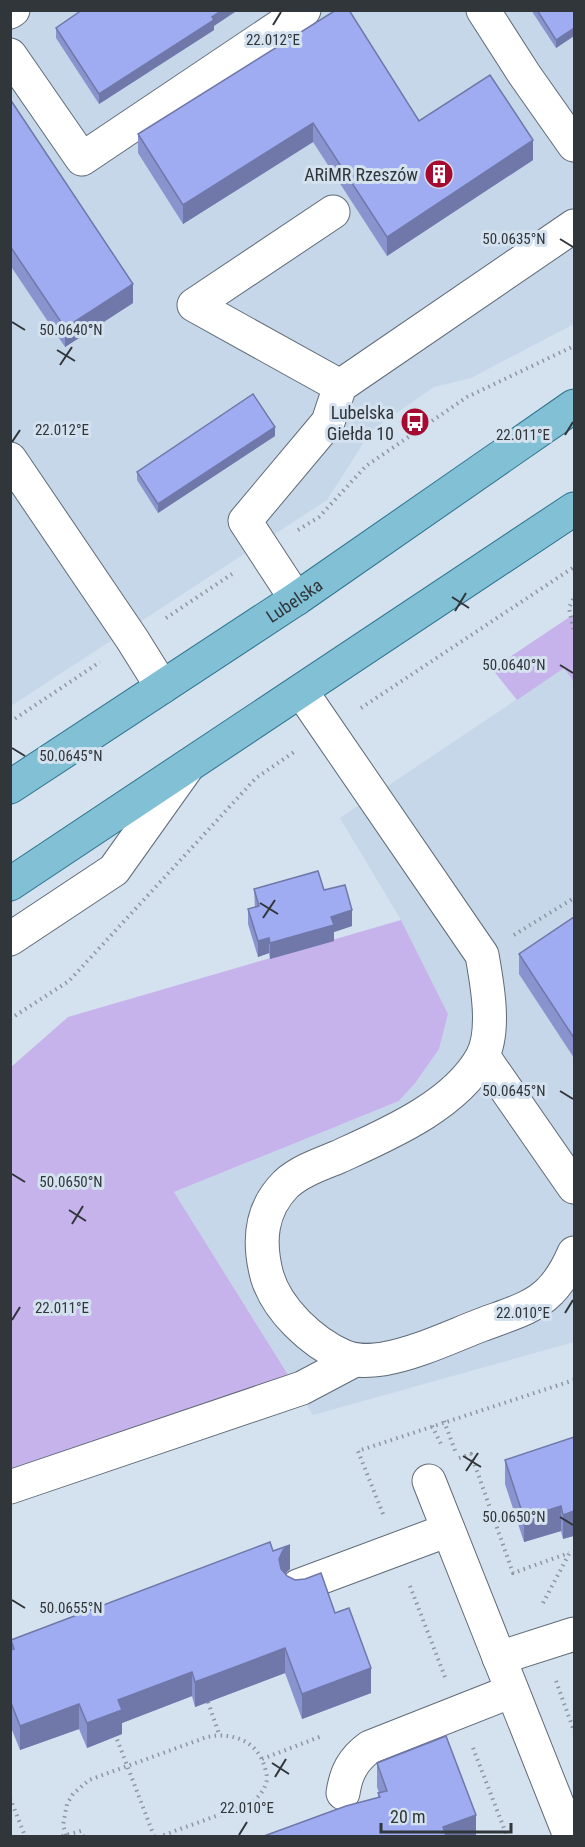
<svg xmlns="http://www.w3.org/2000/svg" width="585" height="1847" viewBox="0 0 585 1847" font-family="'Roboto Condensed',sans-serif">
  <rect width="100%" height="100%" fill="#d4e1ee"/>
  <!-- built -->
  <g fill="#c6d7ea">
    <polygon points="11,11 574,11 574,324 471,378 434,387 371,431 327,500 11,706"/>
    <polygon points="565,667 574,682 574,1342 313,1415 174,1192 399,1101 416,1082 439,1049 448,1014 401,920 340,818"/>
  </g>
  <!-- green -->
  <g fill="#c7b3eb">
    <polygon points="574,614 574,682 564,668 517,700 492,669"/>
    <polygon points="401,920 448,1014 439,1049 416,1082 399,1101 174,1192 290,1378 11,1470 10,1068 68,1017"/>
  </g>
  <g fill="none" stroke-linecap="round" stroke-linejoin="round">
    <!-- minor casing -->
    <g stroke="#606b77" stroke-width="35">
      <g id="minor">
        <polyline points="483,10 524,74 574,145"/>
        <polyline points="10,12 13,10"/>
        <polyline points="10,55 82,159 304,10"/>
        <polyline points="333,212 194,305 340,386"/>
        <polyline points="10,459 132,639 162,687"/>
        <polyline points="296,599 245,521 328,422 340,386 574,226"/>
        <path d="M 301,691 L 482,955 C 487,983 496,1031 482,1057 C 455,1106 386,1135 338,1157 C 321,1164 300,1171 286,1184 C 260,1210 258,1242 267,1276 C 277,1310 312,1342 343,1356 C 356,1362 369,1361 383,1359 C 417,1353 450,1337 481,1325 C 504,1316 533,1309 550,1291 C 561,1280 568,1267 574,1253"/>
        <polyline points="10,939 114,870 188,766"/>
        <polyline points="483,1056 574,1187"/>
        <polyline points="429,1481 570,1836"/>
        <polyline points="10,1487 302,1388 353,1361"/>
        <polyline points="298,1586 448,1530"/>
        <polyline points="499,1658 574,1634"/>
        <path d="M 343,1793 C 346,1773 353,1759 370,1747 L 512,1691"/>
      </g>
    </g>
    <!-- major casing -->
    <g stroke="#2e748d" stroke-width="35">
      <g id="major">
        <path id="s1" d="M 10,787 L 296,599 L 574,406"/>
        <polyline points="10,884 574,509"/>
      </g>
    </g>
    <!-- path -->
    <g stroke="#8d96a0" stroke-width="4" stroke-dasharray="1.5 4.5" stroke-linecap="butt">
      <polyline points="298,530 319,517 366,466 467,397 574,346"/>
      <polyline points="573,599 569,608 574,633"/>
      <polyline points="166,618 232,574"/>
      <polyline points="361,708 574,567"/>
      <polyline points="10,722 100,662"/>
      <polyline points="514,935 574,898"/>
      <polyline points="10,1019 69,981 256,778 294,752"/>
      <polyline points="444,1421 456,1453"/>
      <polyline points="432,1426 441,1444"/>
      <polyline points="459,1458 471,1454 513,1573 569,1553"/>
      <polyline points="383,1514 358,1451 574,1380"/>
      <polyline points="410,1586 445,1677"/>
      <polyline points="543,1603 569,1554"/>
      <polyline points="556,1681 574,1731"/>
      <polyline points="208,1702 219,1734"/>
      <polyline points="115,1734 154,1836"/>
      <polyline points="473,1748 507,1836"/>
      <polyline points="262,1759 322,1736"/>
      <polyline points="10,1798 25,1836"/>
      <path d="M 66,1835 L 63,1825 L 67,1804 L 73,1794 L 89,1780 L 207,1737 C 231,1732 256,1740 264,1765 C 266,1770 268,1778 266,1783 C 264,1791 258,1797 252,1803 L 161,1836"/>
      <polyline points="62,1836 81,1831 83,1836"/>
    </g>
    <!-- minor -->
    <use href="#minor" stroke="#fff" stroke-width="33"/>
    <!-- major -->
    <use href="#major" stroke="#81c0d5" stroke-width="33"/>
  </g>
  <!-- wall -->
  <g fill="#8994cf">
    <polygon points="336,10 419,121 533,160 387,256 313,142 183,224 138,153 138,134"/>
    <polygon points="531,10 574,10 574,36 556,48"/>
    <polygon points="214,26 214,30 99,104 56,38 56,28"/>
    <polygon points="10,99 133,303 65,347 10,265"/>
    <polygon points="275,436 158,513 137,480 137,472"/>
    <polygon points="254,889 324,890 352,926 334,932 334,941 270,959 269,953 258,957 248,924 248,909 255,907"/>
    <polygon points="574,917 574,1058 519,974 519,954"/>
    <polygon points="574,1437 563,1539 561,1531 524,1542 505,1484 505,1460"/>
    <polygon points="273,1551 290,1569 285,1574 287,1576 335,1613 371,1693 302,1719 285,1673 195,1707 192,1696 122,1723 122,1734 87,1748 79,1729 20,1750 10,1725 11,1640"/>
    <polygon points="377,1763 476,1836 378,1798 378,1793 379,1793 377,1787"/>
  </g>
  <!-- shaded-wall -->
  <g fill="#6f78a9">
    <polygon points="222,10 238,10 214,26 214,30 99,104 99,94"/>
    <polygon points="574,28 574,36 556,48 556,40"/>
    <polygon points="313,123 313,142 183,224 183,205"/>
    <polygon points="533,140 533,160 387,256 387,237"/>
    <polygon points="133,284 133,303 65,347 65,328"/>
    <polygon points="275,427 275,436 158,513 158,504"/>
    <polygon points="352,910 352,926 334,932 334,941 270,959 270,943 331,917"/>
    <polygon points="269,938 269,953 258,957 258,941"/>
    <polygon points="561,1506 561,1531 524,1542 524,1518"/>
    <polygon points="574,1511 574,1536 563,1539 563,1515"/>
    <polygon points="290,1545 290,1569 283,1575 279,1583 279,1559 283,1550"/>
    <polygon points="285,1648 285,1673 195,1707 195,1682"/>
    <polygon points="371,1668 371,1693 302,1719 302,1694"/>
    <polygon points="192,1672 192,1696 122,1723 122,1734 87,1748 87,1723 118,1700"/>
    <polygon points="79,1704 79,1729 20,1750 20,1726"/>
    <polygon points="476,1815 476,1836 443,1836 443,1827"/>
  </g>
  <!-- building -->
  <g fill="#9facf1" stroke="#6f78a9" stroke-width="1.5">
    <polygon points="82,10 222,10 212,17 214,20 99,94 56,28"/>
    <polygon points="336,10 349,10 419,121 490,75 533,140 387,237 313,123 183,205 138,134"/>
    <polygon points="537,10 574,10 574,28 556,40"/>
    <polygon points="10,99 133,284 65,328 10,246"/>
    <polygon points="253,394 275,427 158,504 137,472"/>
    <polygon points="318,871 324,890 345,885 352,910 331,917 334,925 270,943 269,938 258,941 248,909 259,906 254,889"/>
    <polygon points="574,917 574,1038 519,954"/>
    <polygon points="574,1437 574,1511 563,1515 561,1506 524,1518 505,1460"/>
    <polygon points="270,1542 273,1551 290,1545 283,1550 279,1559 281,1569 287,1576 295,1580 305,1579 321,1573 335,1613 349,1608 371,1668 302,1694 285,1648 195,1682 192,1672 118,1700 122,1710 87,1723 79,1704 20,1726 10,1700 10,1650 14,1649 11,1640"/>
    <polygon points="446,1736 476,1815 443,1827 446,1836 264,1836 346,1806 380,1797 378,1793 387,1791 377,1763"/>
  </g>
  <!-- ticks -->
  <path fill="none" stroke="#31363b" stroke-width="2" d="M 273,25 L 281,12M 560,239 L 573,247M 12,322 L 25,330M 57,350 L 75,361M 60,365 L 72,347M 565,435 L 573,422M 12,442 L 20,430M 452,597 L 469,608M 455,611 L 466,593M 560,665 L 573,673M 12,748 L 25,756M 260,903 L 278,914M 263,918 L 275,900M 560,1091 L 573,1099M 12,1174 L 25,1182M 69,1210 L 86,1221M 72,1224 L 83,1206M 565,1313 L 573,1300M 12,1320 L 20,1307M 463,1456 L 481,1467M 466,1471 L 478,1453M 560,1517 L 573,1525M 12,1600 L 25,1608M 272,1763 L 289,1774M 275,1777 L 286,1759M 239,1835 L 247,1822"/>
  <!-- icons -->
  <defs>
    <g id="building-disc" transform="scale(1.5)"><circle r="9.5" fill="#a50a30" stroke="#d4e1ee"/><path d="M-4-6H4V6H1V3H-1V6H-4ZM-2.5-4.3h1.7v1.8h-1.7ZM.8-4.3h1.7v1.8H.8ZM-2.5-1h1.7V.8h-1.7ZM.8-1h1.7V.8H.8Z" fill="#fff"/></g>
    <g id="bus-disc" transform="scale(1.5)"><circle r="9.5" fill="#a50a30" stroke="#d4e1ee"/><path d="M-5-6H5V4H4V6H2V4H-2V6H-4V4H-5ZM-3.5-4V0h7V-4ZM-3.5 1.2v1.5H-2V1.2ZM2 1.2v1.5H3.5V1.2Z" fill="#fff"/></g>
  </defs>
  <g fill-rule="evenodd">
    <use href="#building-disc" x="439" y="174"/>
    <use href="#bus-disc" x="415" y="422"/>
  </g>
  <g text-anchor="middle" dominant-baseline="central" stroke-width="6" stroke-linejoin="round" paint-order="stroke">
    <!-- poi labels -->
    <g font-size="18" fill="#31363b" stroke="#d4e1ee" text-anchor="end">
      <text x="418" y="174">ARiMR Rzeszów</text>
      <text x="394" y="412">Lubelska<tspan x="394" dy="21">Giełda 10</tspan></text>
    </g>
    <!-- street labels -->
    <g font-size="18" fill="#31363b" stroke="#d4e1ee">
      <text stroke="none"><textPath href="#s1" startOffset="340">Lubelska</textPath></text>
    </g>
  </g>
  <g font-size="15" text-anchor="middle" fill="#31363b" stroke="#d4e1ee" stroke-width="6" stroke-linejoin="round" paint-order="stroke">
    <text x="273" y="45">22.012°E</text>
    <text x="514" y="244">50.0635°N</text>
    <text x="71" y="335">50.0640°N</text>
    <text x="62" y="435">22.012°E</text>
    <text x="523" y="440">22.011°E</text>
    <text x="514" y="670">50.0640°N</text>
    <text x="71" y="761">50.0645°N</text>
    <text x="514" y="1096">50.0645°N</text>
    <text x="71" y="1187">50.0650°N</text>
    <text x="62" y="1313">22.011°E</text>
    <text x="523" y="1318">22.010°E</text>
    <text x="514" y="1522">50.0650°N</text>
    <text x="71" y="1613">50.0655°N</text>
    <text x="247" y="1813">22.010°E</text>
  </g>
  <!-- border -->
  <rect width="585" height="1847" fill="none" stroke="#31363b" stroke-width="24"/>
  <!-- scale -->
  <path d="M381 1823v9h130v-9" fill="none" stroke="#31363b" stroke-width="3"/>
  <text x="390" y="1823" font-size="18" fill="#31363b" stroke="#d4e1ee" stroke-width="4.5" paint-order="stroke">20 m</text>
</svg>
